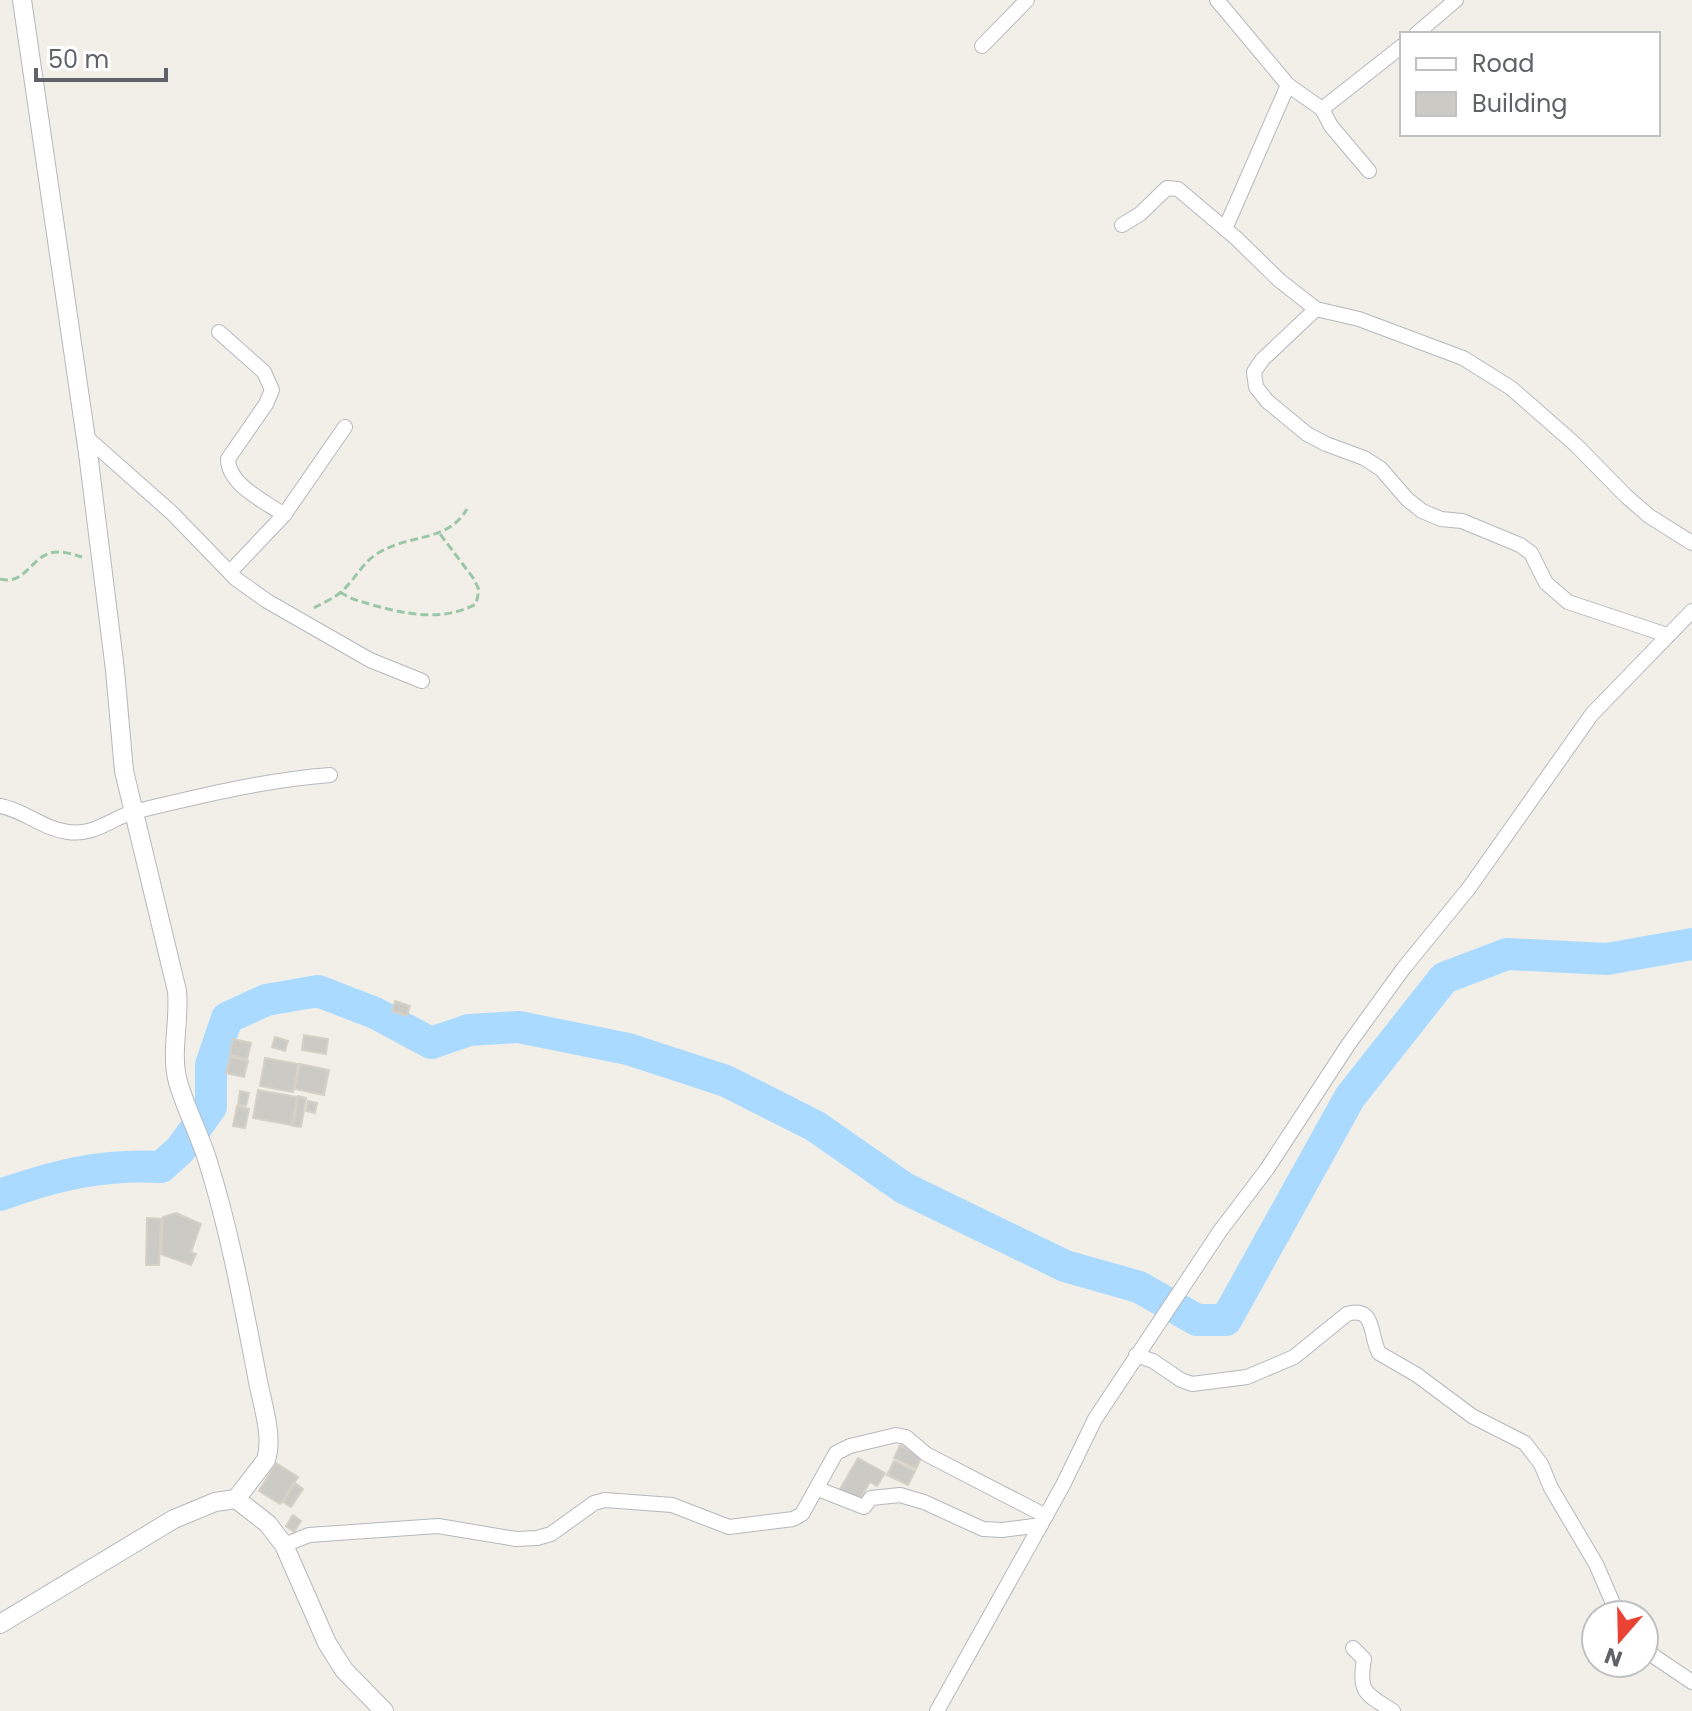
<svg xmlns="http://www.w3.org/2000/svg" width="1692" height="1711" viewBox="0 0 1692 1711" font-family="Poppins,sans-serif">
  <rect width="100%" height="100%" fill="#f1efe8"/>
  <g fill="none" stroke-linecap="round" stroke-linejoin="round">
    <!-- river -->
    <path stroke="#aadaff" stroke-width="32" d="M 0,1195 C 56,1175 101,1164 161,1167 L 180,1150 L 211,1107 L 211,1065 L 227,1018 L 266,1000 L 318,991 L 375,1013 L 431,1043 L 469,1030 L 519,1027 L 628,1049 L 726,1081 L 815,1126 L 904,1188 L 1065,1266 L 1139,1287 L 1197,1320 L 1226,1320 L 1350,1097 L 1444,978 L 1507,954 L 1607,959 L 1692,944"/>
  </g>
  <!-- building -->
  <g fill="#cccac5" stroke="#d6d1c6" stroke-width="2">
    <polygon points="395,1001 410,1006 407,1016 392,1011"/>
    <polygon points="304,1035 328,1039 326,1054 302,1050"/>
    <polygon points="275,1037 288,1041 285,1051 272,1047"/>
    <polygon points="233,1039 251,1043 247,1059 230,1055"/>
    <polygon points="230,1057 248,1061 244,1077 226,1073"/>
    <polygon points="265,1058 298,1064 293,1092 260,1086"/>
    <polygon points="300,1064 329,1070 324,1095 295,1089"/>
    <polygon points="258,1090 297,1097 292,1125 253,1118"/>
    <polygon points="240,1091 249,1093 246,1106 238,1105"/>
    <polygon points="298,1096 306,1098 301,1127 293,1126"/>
    <polygon points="308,1101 317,1103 315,1113 306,1111"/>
    <polygon points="237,1106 249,1109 245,1128 233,1126"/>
    <polygon points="176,1213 201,1224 191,1252 196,1254 191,1265 161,1254 163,1217"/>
    <polygon points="147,1218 161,1219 159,1265 146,1265"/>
    <polygon points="900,1445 922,1456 916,1469 894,1458"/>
    <polygon points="858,1458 885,1473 877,1486 870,1482 858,1502 839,1491"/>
    <polygon points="894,1461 915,1471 908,1485 887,1475"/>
    <polygon points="276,1463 298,1477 280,1504 259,1491"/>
    <polygon points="295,1483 303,1489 291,1507 283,1502"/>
    <polygon points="293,1515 301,1521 294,1532 286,1526"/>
  </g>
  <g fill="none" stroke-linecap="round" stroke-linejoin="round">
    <!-- minor casing -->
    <g stroke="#b5b8bc" stroke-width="16">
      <g id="minor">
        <polyline points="1217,0 1288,85 1322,109"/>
        <polyline points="1416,34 1456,0"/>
        <polyline points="982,46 1027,0"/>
        <polyline points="1369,171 1331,126 1322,109 1402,46"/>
        <polyline points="1122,225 1140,214 1167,188 1178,189 1236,238 1279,280 1316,309 1359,319 1463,358 1511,388 1576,445 1626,496 1649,516 1692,543"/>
        <polyline points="1225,229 1288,85"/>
        <polyline points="1316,309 1262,360 1254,372 1256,387 1267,401 1307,434 1326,444 1364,458 1381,469 1407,499 1422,511 1441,519 1462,521 1520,545 1531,553 1546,583 1568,602 1667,635"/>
        <path d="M 219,332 L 264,372 L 272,390 L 266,404 L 228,459 C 228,485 265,501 284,515"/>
        <polyline points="85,436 172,513 236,579 267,601 370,660 422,681"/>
        <polyline points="230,572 284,515 345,427"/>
        <path d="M 0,806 C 24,810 43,829 68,832 C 96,836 112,817 137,811 C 200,796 265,780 330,775"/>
        <path d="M 1136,1355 L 1153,1361 L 1181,1380 L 1192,1384 L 1247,1377 L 1294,1357 L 1347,1314 C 1376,1306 1369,1334 1379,1353 L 1417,1375 L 1472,1416 L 1525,1443 L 1541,1464 L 1551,1488 L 1596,1564 L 1618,1615"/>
        <polyline points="818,1489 864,1507 871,1498 900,1495 924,1502 983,1529 1002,1530 1041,1525"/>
        <polyline points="284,1545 309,1535 438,1526 516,1539 537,1538 551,1534 594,1503 605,1500 672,1505 729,1527 793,1519 802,1514 836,1453 850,1446 896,1435 906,1437 926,1454 1046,1516"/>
        <polyline points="1644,1646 1655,1657 1692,1682"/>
        <path d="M 1353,1648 L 1364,1659 C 1358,1693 1366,1694 1393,1711"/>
        <polyline points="937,1711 1063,1485 1095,1419 1220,1231 1267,1169 1348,1045 1403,969 1469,888 1592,714 1692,611"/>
      </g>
    </g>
    <!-- tertiary casing -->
    <g stroke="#b5b8bc" stroke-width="20">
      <g id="tertiary">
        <path d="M 22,0 L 88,453 L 115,670 L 124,771 L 177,991 C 180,1021 170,1053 178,1082 C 186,1110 200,1135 208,1162 C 230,1232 243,1304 257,1376 C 261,1401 274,1435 266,1460 L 236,1499"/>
        <polyline points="0,1624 174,1519 215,1502 236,1499 268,1524 284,1545 327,1643 344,1670 384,1711"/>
      </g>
    </g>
    <!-- path -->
    <g stroke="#9cc7a9" stroke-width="3" stroke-dasharray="8 4" stroke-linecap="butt">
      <path d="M 0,579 C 25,585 29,560 50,553 C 60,550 72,554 82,557"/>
      <path d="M 340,592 C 352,600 363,602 376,606 C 410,615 444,621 476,604 L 479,590 L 474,579 L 440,534"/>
      <path d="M 314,608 C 322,603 333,599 341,592 C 355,580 363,561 380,552 C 410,534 448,542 467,509"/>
    </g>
    <!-- minor -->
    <use href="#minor" stroke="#fff" stroke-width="14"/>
    <!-- tertiary -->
    <use href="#tertiary" stroke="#fff" stroke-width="18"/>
  </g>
  <!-- legend -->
  <rect x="1400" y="32" width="260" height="104" fill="#ffffff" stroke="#bfc1c3" stroke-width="2"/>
  <rect x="1416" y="58" width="40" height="12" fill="#ffffff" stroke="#bfc1c3" stroke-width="2"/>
  <text x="1472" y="72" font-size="24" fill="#5f6368">Road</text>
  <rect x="1416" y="92" width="40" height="24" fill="#cccac5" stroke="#bfc1c3" stroke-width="2"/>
  <text x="1472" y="112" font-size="24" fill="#5f6368">Building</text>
  <!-- north arrow -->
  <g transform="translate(1620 1639) rotate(200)"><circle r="38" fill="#ffffff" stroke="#bfc1c3" stroke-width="2"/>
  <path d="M0-6L14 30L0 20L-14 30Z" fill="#ea4335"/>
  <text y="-12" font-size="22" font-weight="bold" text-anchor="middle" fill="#5f6368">N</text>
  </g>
  <!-- scale -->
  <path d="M36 68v12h130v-12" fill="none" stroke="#5f6368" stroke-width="4"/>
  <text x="48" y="68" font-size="24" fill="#5f6368" stroke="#ffffff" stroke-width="6" paint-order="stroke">50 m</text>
</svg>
